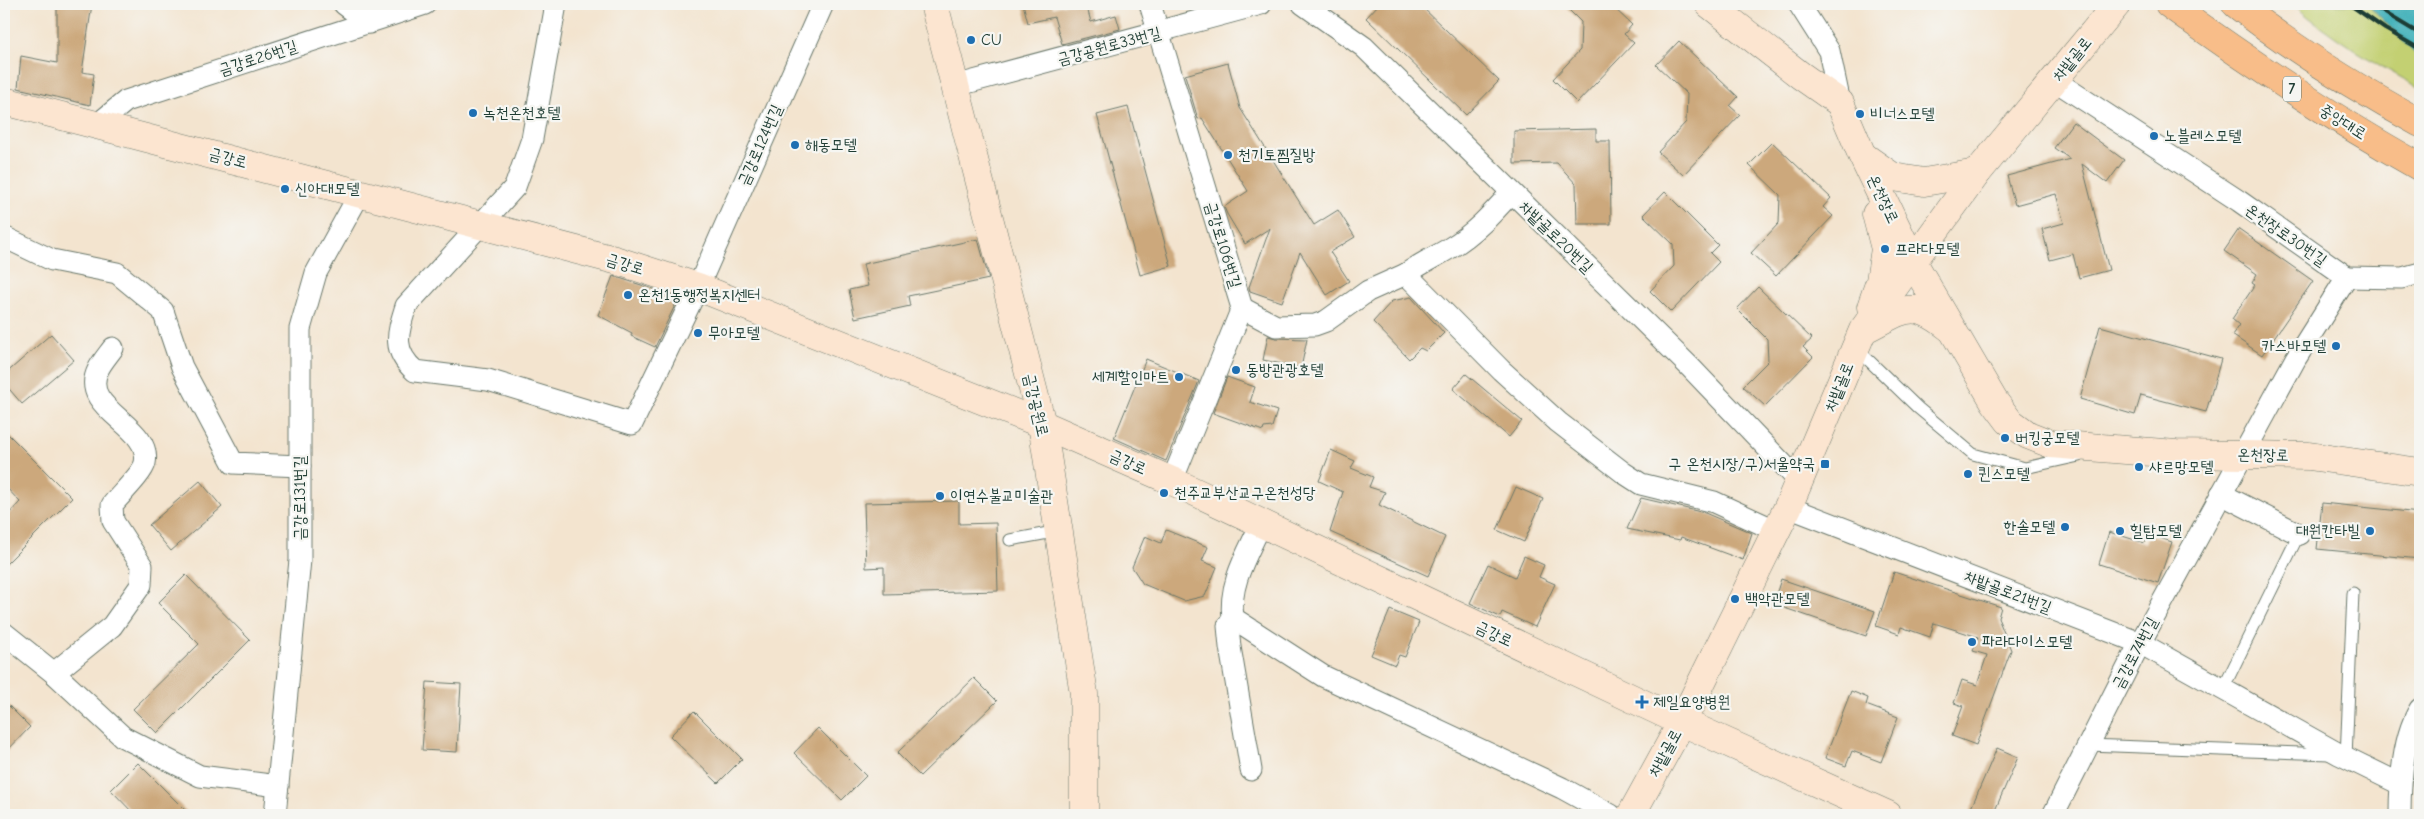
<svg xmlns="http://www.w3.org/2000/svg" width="2424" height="819" viewBox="0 0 2424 819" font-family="'Comic Neue','Poor Story',sans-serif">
  <rect width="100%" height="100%" fill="#f6f6f2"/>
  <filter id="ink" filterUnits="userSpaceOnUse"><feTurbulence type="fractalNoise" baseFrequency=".02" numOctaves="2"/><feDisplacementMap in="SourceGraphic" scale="10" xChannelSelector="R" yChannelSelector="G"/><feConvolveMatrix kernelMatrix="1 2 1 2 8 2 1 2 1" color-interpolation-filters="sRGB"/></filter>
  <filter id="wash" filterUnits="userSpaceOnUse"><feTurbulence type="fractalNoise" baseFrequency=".0096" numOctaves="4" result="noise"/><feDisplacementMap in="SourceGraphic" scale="20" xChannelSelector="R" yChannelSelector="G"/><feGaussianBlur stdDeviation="1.12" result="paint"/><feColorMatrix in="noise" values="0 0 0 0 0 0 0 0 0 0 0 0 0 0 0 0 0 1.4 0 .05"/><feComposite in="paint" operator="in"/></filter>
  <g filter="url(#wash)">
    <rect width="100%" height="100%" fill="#f3e4cf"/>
    <!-- green -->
    <path fill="#c3d072" stroke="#718653" d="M 2293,4 L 2420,4 L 2420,88 C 2376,64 2330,37 2293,4 Z"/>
    <!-- water -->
    <polygon fill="#40b0b9" stroke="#307676" points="2368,4 2420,4 2420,59"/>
    <g id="blocks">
      <!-- building -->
      <g fill="#cca87c">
        <polygon points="57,4 92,4 82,72 94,74 90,105 18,88 21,56 57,63"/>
        <polygon points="1023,4 1052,4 1053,8 1067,4 1086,4 1091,22 1116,15 1120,29 1062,44 1054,17 1028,23"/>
        <polygon points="1379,4 1419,4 1499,81 1466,115 1366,18"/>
        <polygon points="1563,4 1610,4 1632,25 1624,34 1634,43 1577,103 1553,79 1580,50 1581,22"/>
        <polygon points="1679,41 1738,97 1730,106 1740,115 1683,175 1658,152 1686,122 1687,94 1656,65"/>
        <polygon points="1228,63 1240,108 1314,225 1338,210 1355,237 1330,252 1349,281 1327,295 1300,252 1282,302 1250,291 1249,287 1270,228 1245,244 1227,214 1224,207 1248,191 1202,118 1198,119 1185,75"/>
        <polygon points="1128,107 1171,266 1140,275 1097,115"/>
        <polygon points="2073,122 2124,160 2107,183 2082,164 2109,270 2079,278 2073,254 2050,260 2042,229 2064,223 2056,194 2015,205 2007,176 2070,159 2054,148"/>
        <polygon points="1596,129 1596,141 1610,141 1611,224 1577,224 1576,184 1557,163 1514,164 1514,131"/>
        <polygon points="1772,142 1831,198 1823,207 1833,216 1776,276 1751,253 1779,223 1780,195 1749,165"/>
        <polygon points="1665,192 1718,245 1710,253 1719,262 1671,312 1650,291 1674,266 1673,244 1643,215"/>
        <polygon points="2239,229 2313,281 2262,355 2232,335 2239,325 2232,319 2255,285 2252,283 2257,274 2224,251"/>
        <polygon points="978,239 989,279 908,296 910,306 855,318 849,290 868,286 863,264"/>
        <polygon points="613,276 679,297 655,347 631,336 632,333 598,315"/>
        <polygon points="1758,287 1812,339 1803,347 1813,357 1765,406 1743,386 1768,361 1767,339 1737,309"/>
        <polygon points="1411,297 1444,333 1426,351 1420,348 1409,359 1373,322 1392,301"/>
        <polygon points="2100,326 2221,359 2206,412 2141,395 2135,415 2080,399"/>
        <polygon points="51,334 74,360 22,404 4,383 4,375"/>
        <polygon points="1268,336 1276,338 1307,339 1301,368 1263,360"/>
        <polygon points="1146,359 1199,381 1166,461 1114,438"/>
        <polygon points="1466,374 1522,421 1509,437 1453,389"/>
        <polygon points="1227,377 1255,387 1250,402 1277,411 1272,427 1264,428 1263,431 1213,413"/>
        <polygon points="4,430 72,498 4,566 4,519 20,502 4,485"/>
        <polygon points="1331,450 1355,461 1351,468 1373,477 1369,487 1385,492 1379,505 1445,537 1428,576 1330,532 1343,492 1319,481"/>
        <polygon points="200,481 222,507 171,551 149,525"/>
        <polygon points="1516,487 1543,499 1524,542 1497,530"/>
        <polygon points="1641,498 1705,513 1752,533 1743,560 1681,537 1680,540 1627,529"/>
        <polygon points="959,501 959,524 996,523 998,591 884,594 884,567 866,568 864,503"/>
        <polygon points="2322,503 2420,513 2420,559 2317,549"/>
        <polygon points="1166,530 1208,547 1202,561 1217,567 1205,596 1184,601 1143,584 1132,567 1145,536 1161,543"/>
        <polygon points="2109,532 2145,543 2148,534 2172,542 2158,583 2099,564"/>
        <polygon points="1524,556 1544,565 1539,577 1555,584 1535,627 1502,612 1500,617 1470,603 1488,564 1515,577"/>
        <polygon points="1894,572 2001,607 1998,618 2011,650 1976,745 1952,736 1963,706 1954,703 1962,680 1977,685 1987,655 1973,651 1978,637 1934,623 1930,637 1901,627 1899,634 1876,626"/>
        <polygon points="186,575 250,640 157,733 133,709 199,644 158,603"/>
        <polygon points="1781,579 1875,611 1866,636 1773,604"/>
        <polygon points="1390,610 1419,622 1405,657 1399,655 1395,665 1371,655"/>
        <polygon points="974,678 997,701 920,776 897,753"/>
        <polygon points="427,682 461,684 457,752 422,750"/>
        <polygon points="1851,691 1868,698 1866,705 1898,717 1881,762 1852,751 1846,766 1825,758"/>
        <polygon points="4,701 30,727 4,754"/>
        <polygon points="694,711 742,759 718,783 670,736"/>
        <polygon points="818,728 866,776 842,800 794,753"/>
        <polygon points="1997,748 2018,757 1993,815 1968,815"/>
        <polygon points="138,763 190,815 135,815 111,790"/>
      </g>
    </g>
  </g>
  <g filter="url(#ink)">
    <use href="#blocks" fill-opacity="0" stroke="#69776a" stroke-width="1"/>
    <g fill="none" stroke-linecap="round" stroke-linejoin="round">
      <!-- lane casing -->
      <g stroke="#69776a" stroke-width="13">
        <g id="lane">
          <polyline points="1856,348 1918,408 1973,454 2025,468 2079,456"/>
          <polyline points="1010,540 1059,531"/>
          <polyline points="2223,689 2299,534"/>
          <polyline points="2088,745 2330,754"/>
          <polyline points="2346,758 2353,593"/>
        </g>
      </g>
      <!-- street casing -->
      <g stroke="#69776a" stroke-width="23">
        <g id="street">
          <polyline points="344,4 369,23 373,4"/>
          <path d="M 556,4 L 532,139 L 515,187 L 406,306 C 398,332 391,350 415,371 L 488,380 L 632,424 L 698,287 L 823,4"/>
          <polyline points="1150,4 1242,308 1172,481"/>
          <polyline points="1303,4 1364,47 1690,367 1800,482"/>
          <polyline points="1799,4 1829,51 1840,103"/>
          <polyline points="2054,80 2239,201 2347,277"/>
          <polyline points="955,86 1261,4"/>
          <polyline points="98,124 126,101 425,4"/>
          <polyline points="4,237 52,260 117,273 163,311 182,367 233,463 300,466"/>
          <path d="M 1406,274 C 1420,264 1435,257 1450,248 C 1474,234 1493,213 1511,193"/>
          <polyline points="2347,277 2402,278 2420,273"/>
          <polyline points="1242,308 1276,326 1315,325 1326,321 1368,291 1406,274 1501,370 1558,422 1624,473 1641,484 1714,502 1777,531"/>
          <polyline points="2221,494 2299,534"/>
          <polyline points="1788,507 2140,643 2339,754 2400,784"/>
          <path d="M 1233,618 C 1228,584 1248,553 1261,524"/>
          <polyline points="4,633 54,673 123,737 200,776 278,786"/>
          <path d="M 54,673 L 112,626 L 141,585 L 142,566 L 113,521 L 112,505 C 119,496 143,473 145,463 C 153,425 78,410 98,370 C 101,363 108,355 113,348"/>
          <polyline points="1251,770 1230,647 1228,626 1233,618 1323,676 1562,788 1611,815"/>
          <polyline points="275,815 300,560 300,329 316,273 360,193"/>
          <polyline points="2053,815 2140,643 2296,358 2347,277"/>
          <path d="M 2400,815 C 2400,783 2403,736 2420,709"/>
        </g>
      </g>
      <!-- secondary casing -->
      <g stroke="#69776a" stroke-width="29">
        <g id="secondary">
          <polyline points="934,4 1042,424 1084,694 1084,815"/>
          <polyline points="1709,4 1800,75 1840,103 1862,155 1913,262 1994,401 2009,421 2028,435 2051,444 2176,454 2309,456 2420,472"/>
          <polyline points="4,101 615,260 698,287 1042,424 1172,481 1682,722 1888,815"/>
          <polyline points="1863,156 1893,177 1924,182 1977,173"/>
          <polyline points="1871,307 1880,281 1885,249 1876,214"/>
          <path d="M 1869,327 C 1906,308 1914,299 1950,328"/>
          <polyline points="1631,815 1682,722 1788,507 1863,330 1977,173 2117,4"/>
        </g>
      </g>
      <!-- primary casing -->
      <g stroke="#69776a" stroke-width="29">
        <g id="primary">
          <path d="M 2169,4 C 2250,63 2332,118 2420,167"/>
          <path d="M 2236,4 C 2293,49 2356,88 2420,123"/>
        </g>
      </g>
      <!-- lane -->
      <use href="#lane" stroke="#fff" stroke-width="11"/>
      <!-- street -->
      <use href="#street" stroke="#fff" stroke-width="21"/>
      <!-- secondary -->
      <use href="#secondary" stroke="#fce5d0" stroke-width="28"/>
      <!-- primary -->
      <use href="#primary" stroke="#f8bd89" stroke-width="28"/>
      <!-- rail -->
      <g stroke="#1f3d34" stroke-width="4">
        <polyline points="2349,4 2385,29 2420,49"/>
        <polyline points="2370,4 2420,34"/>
      </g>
    </g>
  </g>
  <!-- markers -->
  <g fill="#1f6fb2" stroke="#f6f6f2" stroke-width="2">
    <circle cx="971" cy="40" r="5"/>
    <circle cx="473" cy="113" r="5"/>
    <circle cx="1860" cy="114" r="5"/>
    <circle cx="2154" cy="136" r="5"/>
    <circle cx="795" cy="145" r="5"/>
    <circle cx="1228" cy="155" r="5"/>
    <circle cx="285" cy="189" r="5"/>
    <circle cx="1885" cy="249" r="5"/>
    <circle cx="628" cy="295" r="5"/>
    <circle cx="698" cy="333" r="5"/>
    <circle cx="2336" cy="346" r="5"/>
    <circle cx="1236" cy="370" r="5"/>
    <circle cx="1179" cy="377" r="5"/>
    <circle cx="2005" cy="438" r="5"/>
    <rect x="1820" y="459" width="10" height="10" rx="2.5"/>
    <circle cx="2139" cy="467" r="5"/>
    <circle cx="1968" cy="474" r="5"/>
    <circle cx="1164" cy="493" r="5"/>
    <circle cx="940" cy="496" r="5"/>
    <circle cx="2065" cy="527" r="5"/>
    <circle cx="2120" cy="531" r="5"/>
    <circle cx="2370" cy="531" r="5"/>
    <circle cx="1735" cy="599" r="5"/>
    <circle cx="1972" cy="642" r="5"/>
    <path d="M1639.5 694.5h5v5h5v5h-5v5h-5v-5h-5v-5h5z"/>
  </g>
  <g text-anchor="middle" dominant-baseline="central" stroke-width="4.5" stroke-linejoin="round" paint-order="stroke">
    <!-- shield labels -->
    <rect fill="#f6f6f2" stroke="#60746d" stroke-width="1" x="2283" y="76.5" width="18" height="25" rx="4"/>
    <g font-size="15" font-weight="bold" fill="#1f3d34">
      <text x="2292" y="89">7</text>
    </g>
    <!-- poi labels -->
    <g font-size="16" fill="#1f3d34" stroke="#f6f6f2" text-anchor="start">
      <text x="981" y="40">CU</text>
      <text x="483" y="113">녹천온천호텔</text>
      <text x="1870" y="114">비너스모텔</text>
      <text x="2164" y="136">노블레스모텔</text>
      <text x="805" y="145">해동모텔</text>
      <text x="1238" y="155">천기토찜질방</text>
      <text x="295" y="189">신아대모텔</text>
      <text x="1895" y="249">프라다모텔</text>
      <text x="638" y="295">온천1동행정복지센터</text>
      <text x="708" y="333">무아모텔</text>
      <text x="2326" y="346" text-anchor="end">카스바모텔</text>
      <text x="1246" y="370">동방관광호텔</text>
      <text x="1169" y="377" text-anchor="end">세계할인마트</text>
      <text x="2015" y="438">버킹궁모텔</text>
      <text x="1815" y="464" text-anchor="end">구 온천시장/구)서울약국</text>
      <text x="2149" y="467">샤르망모텔</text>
      <text x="1978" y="474">퀸스모텔</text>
      <text x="1174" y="493">천주교부산교구온천성당</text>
      <text x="950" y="496">이연수불교미술관</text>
      <text x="2055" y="527" text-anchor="end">한솔모텔</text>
      <text x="2130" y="531">힐탑모텔</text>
      <text x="2360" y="531" text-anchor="end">대원칸타빌</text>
      <text x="1745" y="599">백악관모텔</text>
      <text x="1982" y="642">파라다이스모텔</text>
      <text x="1653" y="702">제일요양병원</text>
    </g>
    <!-- street labels -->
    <g font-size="16" fill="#1f3d34" stroke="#f6f6f2">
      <text transform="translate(1109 46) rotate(-15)">금강공원로33번길</text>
      <text transform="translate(258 58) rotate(-18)">금강로26번길</text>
      <text transform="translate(2072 59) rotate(-51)">차밭골로</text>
      <text transform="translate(2343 122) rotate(32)">중앙대로</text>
      <text transform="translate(760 145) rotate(-66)">금강로124번길</text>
      <text transform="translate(228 158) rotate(15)">금강로</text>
      <text transform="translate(1883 199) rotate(65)">온천장로</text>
      <text transform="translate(2286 235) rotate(35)">온천장로30번길</text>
      <text transform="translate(1556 237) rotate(44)">차밭골로20번길</text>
      <text transform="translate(1223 245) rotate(73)">금강로106번길</text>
      <text transform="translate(625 264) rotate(17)">금강로</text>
      <text transform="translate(1839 387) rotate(-68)">차밭골로</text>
      <text transform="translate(1036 405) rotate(77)">금강공원로</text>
      <text transform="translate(2263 455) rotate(1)">온천장로</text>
      <text transform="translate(1128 462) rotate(24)">금강로</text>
      <text transform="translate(300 498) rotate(-90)">금강로131번길</text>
      <text transform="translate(2008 592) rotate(21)">차밭골로21번길</text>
      <text transform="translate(1494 634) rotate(25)">금강로</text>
      <text transform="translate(2135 653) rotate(-62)">금강로74번길</text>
      <text transform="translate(1665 753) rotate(-61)">차밭골로</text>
    </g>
  </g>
  <!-- margin -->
  <rect width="2424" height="819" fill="none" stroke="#f6f6f2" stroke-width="20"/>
</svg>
